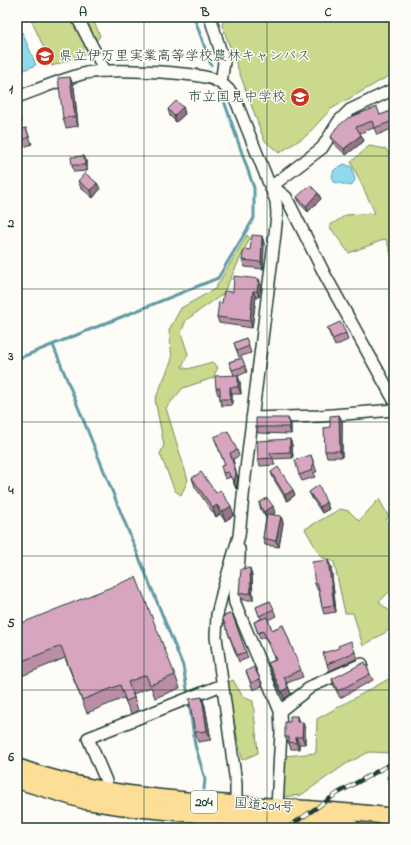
<svg xmlns="http://www.w3.org/2000/svg" width="411" height="845" viewBox="0 0 411 845" font-family="'Indie Flower','Klee One',sans-serif">
  <rect width="100%" height="100%" fill="#fdfcf7"/>
  <filter id="ink" filterUnits="userSpaceOnUse"><feTurbulence type="fractalNoise" baseFrequency=".025" numOctaves="2"/><feDisplacementMap in="SourceGraphic" scale="8" xChannelSelector="R" yChannelSelector="G"/><feConvolveMatrix kernelMatrix="1 2 1 2 8 2 1 2 1" color-interpolation-filters="sRGB"/></filter>
  <g filter="url(#ink)">
    <!-- green -->
    <g fill="#cbd98c" stroke="#758b60">
      <polygon points="30,17 92,17 100,36 86,54 52,66"/>
      <polygon points="225,17 394,17 394,73 331,109 306,136 279,153 264,140 222,25"/>
      <polygon points="369,146 386,149 394,162 394,262 386,239 349,253 329,226 346,215 375,213 351,162"/>
      <polygon points="247,235 250,238 223,294 186,320 181,333 188,354 182,367 188,369 212,362 218,367 213,378 183,388 166,408 188,480 181,495 175,491 160,454 164,445 155,400 172,359 169,330 181,308 215,289"/>
      <polygon points="379,499 389,517 386,520 394,528 394,587 379,602 394,615 394,627 363,646 353,613 345,613 334,562 321,557 305,529 340,509 349,511 359,521"/>
      <polygon points="394,676 394,753 369,752 346,764 301,795 281,797 285,756 316,753 317,719"/>
      <polygon points="233,680 243,697 253,701 258,753 242,760 226,683"/>
      <polygon points="178,824 202,825 199,828 178,828"/>
    </g>
    <!-- water -->
    <g fill="#8edaee" stroke="#629ba4">
      <polygon points="22,32 36,65 17,73 17,35"/>
      <polygon points="344,164 352,167 355,180 351,186 334,182 332,176 334,170"/>
    </g>
    <g fill="none" stroke-linecap="round" stroke-linejoin="round">
      <!-- stream -->
      <g stroke="#629ba4" stroke-width="3">
        <polyline points="194,17 211,65"/>
        <polyline points="53,345 183,666 188,695"/>
        <polyline points="17,359 218,278 254,218 254,188 222,95"/>
        <polyline points="189,701 195,745 205,779 204,789"/>
        <polyline points="188,828 190,825"/>
      </g>
      <!-- minor casing -->
      <g stroke="#1f3d34" stroke-width="14">
        <g id="minor">
          <polyline points="77,17 105,71"/>
          <polyline points="210,17 224,62 221,83"/>
          <polyline points="394,89 350,110 339,121 322,148 272,186 286,197 325,275 394,400"/>
          <path d="M 17,97 C 40,89 62,79 86,73 C 110,68 190,72 213,79 C 222,83 228,88 234,96 L 276,201 L 277,214 L 275,234 L 245,477 L 239,536 L 223,590 L 217,615 L 216,637 L 236,783 L 236,810"/>
          <polyline points="252,418 320,416 394,410"/>
          <path d="M 239,549 C 241,568 231,584 235,603 L 280,711 L 281,732 L 277,807"/>
          <polyline points="280,711 312,686 362,664"/>
          <polyline points="107,790 106,781 88,738 222,685"/>
        </g>
      </g>
      <!-- highway casing -->
      <g stroke="#1f3d34" stroke-width="19">
        <g id="highway">
          <path d="M 17,767 C 113,802 217,802 319,810 C 344,812 369,813 394,817"/>
          <polyline points="17,780 86,801 133,808 352,828"/>
        </g>
      </g>
      <!-- minor -->
      <use href="#minor" stroke="#fdfcf7" stroke-width="11"/>
      <!-- highway -->
      <use href="#highway" stroke="#fcde96" stroke-width="16"/>
      <!-- rail casing -->
      <g stroke="#1f3d34" stroke-width="4.5">
        <polyline id="rail" points="287,828 338,793 394,762"/>
      </g>
      <!-- rail -->
      <use href="#rail" stroke="#fdfcf7" stroke-width="3" stroke-dasharray="9" stroke-linecap="butt"/>
    </g>
    <!-- wall -->
    <g fill="#ba8ea6" stroke="#1f3d34">
      <polygon points="17,17 26,17 17,21"/>
      <polygon points="74,87 78,126 66,128 63,118"/>
      <polygon points="394,101 394,128 377,135 374,128 360,133 364,141 346,155 333,143 331,137 393,110"/>
      <polygon points="183,107 185,114 176,122 170,116 168,109"/>
      <polygon points="17,108 22,123 17,124"/>
      <polygon points="26,128 32,144 19,149 17,143 17,131"/>
      <polygon points="84,156 87,163 87,171 74,172 72,165"/>
      <polygon points="78,181 97,183 100,189 93,198 81,188"/>
      <polygon points="318,193 321,199 308,212 300,204 297,197"/>
      <polygon points="262,236 264,243 263,269 245,267 242,260 250,250"/>
      <polygon points="259,279 261,285 259,297 256,297 252,328 219,323 217,317 222,303 233,292"/>
      <polygon points="327,328 346,333 348,340 335,346"/>
      <polygon points="246,338 251,353 239,357 234,343"/>
      <polygon points="242,358 247,372 238,376 240,382 241,394 232,394 232,405 222,406 220,399 220,395 218,395 216,388 234,375 229,362"/>
      <polygon points="339,415 342,421 342,457 327,457 325,451 330,427"/>
      <polygon points="291,424 291,434 258,433 256,427"/>
      <polygon points="214,437 237,450 239,456 233,459 238,479 236,489 231,477 225,479 223,473 225,465"/>
      <polygon points="290,439 292,445 293,458 273,459 275,465 260,466 258,459"/>
      <polygon points="311,455 317,472 314,472 315,477 302,481 299,475"/>
      <polygon points="271,472 293,490 295,495 287,501 273,478"/>
      <polygon points="192,478 216,493 234,515 225,521 220,514 216,517 195,487"/>
      <polygon points="309,492 326,502 329,509 322,513 312,498"/>
      <polygon points="259,503 275,513 272,515 281,516 283,523 279,547 265,545 263,538 266,518 261,510"/>
      <polygon points="331,566 336,612 324,614 322,607 319,591 318,591 315,584"/>
      <polygon points="250,568 252,575 253,600 242,600 239,594"/>
      <polygon points="270,601 276,616 268,620 272,630 283,625 303,677 287,683 291,694 284,699 270,670 268,663 275,660 265,637 260,639 254,622 261,619 256,607"/>
      <polygon points="232,613 248,658 239,662 222,617"/>
      <polygon points="17,625 175,675 180,688 155,698 151,687 133,694 138,710 131,714 124,698 87,713 65,658 17,678"/>
      <polygon points="355,652 358,658 329,671 327,664"/>
      <polygon points="246,671 260,679 262,686 253,690"/>
      <polygon points="370,674 373,680 340,698 334,686 332,679"/>
      <polygon points="202,697 205,706 211,740 198,742 195,732"/>
      <polygon points="290,722 299,722 305,729 305,744 299,744 299,749 291,749 289,743 288,743 285,737"/>
      <polygon points="394,774 394,793 387,777"/>
    </g>
    <!-- shaded-wall -->
    <g fill="#977487" stroke="#1f3d34">
      <polygon points="70,77 74,87 78,126 75,117"/>
      <polygon points="183,107 185,114 176,122 174,116"/>
      <polygon points="361,135 364,141 346,155 344,149"/>
      <polygon points="84,156 87,163 87,171 85,165"/>
      <polygon points="97,183 100,189 93,198 91,191"/>
      <polygon points="318,193 321,199 308,212 306,206"/>
      <polygon points="262,236 264,243 263,269 261,262"/>
      <polygon points="259,279 261,285 259,297 257,291"/>
      <polygon points="253,291 256,297 252,328 250,321"/>
      <polygon points="238,375 240,382 241,394 238,387"/>
      <polygon points="230,387 232,394 232,405 230,399"/>
      <polygon points="339,415 342,421 342,457 340,451"/>
      <polygon points="288,418 291,424 291,434 289,427"/>
      <polygon points="290,439 292,445 293,458 290,452"/>
      <polygon points="230,453 238,479 236,489 234,483"/>
      <polygon points="293,490 295,495 287,501 285,495"/>
      <polygon points="326,502 329,509 322,513 320,507"/>
      <polygon points="217,505 220,514 216,517 213,508"/>
      <polygon points="231,506 234,515 225,521 222,512"/>
      <polygon points="273,506 275,513 267,519 264,512"/>
      <polygon points="281,516 283,523 279,547 276,541"/>
      <polygon points="328,560 331,566 336,612 334,605"/>
      <polygon points="250,568 252,575 253,600 251,593"/>
      <polygon points="288,687 291,694 284,699 282,692"/>
      <polygon points="202,697 205,706 211,740 207,731"/>
      <polygon points="297,716 299,722 297,722"/>
      <polygon points="303,722 305,729 305,744 302,737"/>
      <polygon points="296,737 299,744 299,749 296,743"/>
    </g>
    <!-- building -->
    <g fill="#d8a5c1" stroke="#1f3d34">
      <polygon points="70,77 75,117 63,118 58,78"/>
      <polygon points="176,101 183,107 174,116 168,109"/>
      <polygon points="394,101 394,122 393,121 374,128 372,121 356,127 361,135 344,149 331,137 336,128 348,118 377,107 380,115 394,110 391,103"/>
      <polygon points="17,109 19,116 17,117"/>
      <polygon points="26,128 29,137 17,142 17,131"/>
      <polygon points="84,156 85,165 72,165 71,157"/>
      <polygon points="85,173 97,183 91,191 78,181"/>
      <polygon points="310,185 318,193 306,206 297,197"/>
      <polygon points="252,235 262,236 261,262 242,260 244,249 250,250"/>
      <polygon points="234,276 259,279 257,291 253,291 250,321 217,317 219,302 222,303 224,291 233,292"/>
      <polygon points="340,322 346,333 333,339 327,328"/>
      <polygon points="246,338 249,346 237,351 234,343"/>
      <polygon points="242,358 245,366 232,370 229,362"/>
      <polygon points="238,375 238,387 230,387 230,399 220,399 220,388 216,388 215,376"/>
      <polygon points="339,415 340,451 325,451 324,428 330,427 330,416"/>
      <polygon points="256,418 288,418 289,427 256,427"/>
      <polygon points="228,431 237,450 230,453 236,473 234,483 228,472 223,473 221,466 225,465 214,437"/>
      <polygon points="290,439 290,452 269,453 273,458 258,459 257,441"/>
      <polygon points="311,455 314,465 312,466 313,470 299,475 295,460"/>
      <polygon points="278,467 293,490 285,495 271,472"/>
      <polygon points="201,472 216,493 220,490 231,506 222,512 217,505 213,508 192,478"/>
      <polygon points="319,485 326,502 320,507 309,492"/>
      <polygon points="267,498 273,506 264,512 259,503"/>
      <polygon points="267,514 281,516 276,541 263,538"/>
      <polygon points="328,560 334,605 322,607 318,584 315,584 312,562"/>
      <polygon points="250,568 251,593 239,594 241,569"/>
      <polygon points="136,577 175,675 150,685 146,675 128,682 134,698 126,701 120,685 82,700 61,646 17,663 17,625"/>
      <polygon points="270,601 274,609 259,616 256,607"/>
      <polygon points="232,613 246,652 237,655 222,617"/>
      <polygon points="267,617 272,630 283,625 301,670 284,677 288,687 282,692 268,663 276,660 263,631 258,633 254,622"/>
      <polygon points="351,641 355,652 327,664 323,653 339,648 338,646"/>
      <polygon points="365,662 370,674 338,691 332,679"/>
      <polygon points="254,667 260,679 251,683 246,671"/>
      <polygon points="202,697 207,731 195,732 189,699"/>
      <polygon points="290,716 297,716 297,722 303,722 302,737 296,737 296,743 289,742 289,737 285,737 285,722 290,722"/>
      <polygon points="394,774 394,789 393,789 387,777"/>
    </g>
  </g>
  <!-- grid -->
  <path fill="none" stroke="#1f3d34" stroke-width="1" stroke-opacity="0.55" d="M 144,17 L 144,828M 267,17 L 267,828M 17,156 L 394,156M 17,289 L 394,289M 17,422 L 394,422M 17,556 L 394,556M 17,690 L 394,690"/>
  <!-- icons -->
  <defs>
    <g id="school-disc" transform="scale(1)"><circle r="9.5" fill="#c8321e" stroke="#fdfcf7"/><path d="M0-5L7-2L0 1L-7-2ZM-4 1L0 2.5L4 1V4Q0 6-4 4Z" fill="#fff"/></g>
  </defs>
  <g fill-rule="evenodd">
    <use href="#school-disc" x="45" y="56"/>
    <use href="#school-disc" x="300" y="97"/>
  </g>
  <g text-anchor="middle" dominant-baseline="central" stroke-width="3" stroke-linejoin="round" paint-order="stroke">
    <!-- shield labels -->
    <rect fill="#fdfcf7" stroke="#62766e" stroke-width="1" x="191" y="791" width="26" height="22" rx="3"/>
    <g font-size="13" font-weight="bold" fill="#1f3d34">
      <text x="204" y="802">204</text>
    </g>
    <!-- poi labels -->
    <g font-size="14" fill="#1f3d34" stroke="#fdfcf7" text-anchor="start">
      <text x="59" y="56">県立伊万里実業高等学校農林キャンパス</text>
      <text x="286" y="97" text-anchor="end">市立国見中学校</text>
    </g>
    <!-- street labels -->
    <g font-size="14" fill="#1f3d34" stroke="#fdfcf7">
      <text transform="translate(264 806) rotate(4)">国道204号</text>
    </g>
  </g>
  <!-- margin -->
  <rect width="411" height="845" fill="none" stroke="#fdfcf7" stroke-width="44"/>
  <rect x="22" y="22" width="367" height="801" fill="none" stroke="#1f3d34" stroke-width="1.5"/>
  <g font-size="13" text-anchor="middle" font-weight="bold" fill="#1f3d34">
    <text x="83" y="16">A</text>
    <text x="205" y="16">B</text>
    <text x="328" y="16">C</text>
    <text x="11" y="93">1</text>
    <text x="11" y="227">2</text>
    <text x="11" y="360">3</text>
    <text x="11" y="494">4</text>
    <text x="11" y="627">5</text>
    <text x="11" y="761">6</text>
  </g>
</svg>
